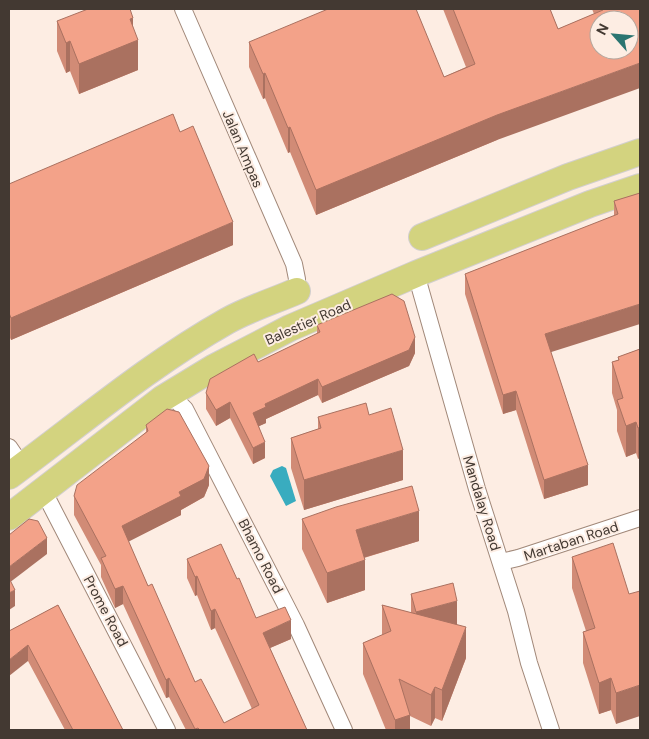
<svg xmlns="http://www.w3.org/2000/svg" width="649" height="739" viewBox="0 0 649 739" font-family="'DM Sans',sans-serif">
  <rect width="100%" height="100%" fill="#fdede3"/>
  <!-- water -->
  <polygon fill="#39acbf" points="282,466 286,468 296,501 286,506 270,476 273,470"/>
  <g fill="none" stroke-linecap="round" stroke-linejoin="round">
    <!-- street casing -->
    <g stroke="#a18879" stroke-width="18">
      <g id="street">
        <polyline points="183,9 294,264 297,279 297,291"/>
        <polyline points="416,274 477,489 516,611 529,663 551,730"/>
        <polyline points="162,399 177,401 185,409 296,625 344,730"/>
        <polyline points="9,447 22,466"/>
        <polyline points="44,492 167,730"/>
        <polyline points="501,562 518,558 640,518"/>
      </g>
    </g>
    <!-- primary casing -->
    <g stroke="#d2cfce" stroke-width="28">
      <g id="primary">
        <polyline points="422,237 568,177 640,152"/>
        <path d="M 9,476 C 81,423 149,365 227,321 C 248,309 274,301 297,291"/>
        <polyline points="9,517 162,399 213,368 290,328 416,274 590,204 640,187"/>
      </g>
    </g>
    <!-- street -->
    <use href="#street" stroke="#fff" stroke-width="16"/>
    <!-- primary -->
    <use href="#primary" stroke="#d3d37f" stroke-width="26"/>
  </g>
  <!-- wall -->
  <g fill="#d18b76">
    <polygon points="443,9 550,9 558,29 594,14 592,9 640,9 497,140 316,215 290,152 288,153 265,98 263,99 249,67 249,42 444,77 466,67"/>
    <polygon points="57,21 133,28 138,70 79,94 70,71 66,73 57,51"/>
    <polygon points="180,132 233,245 11,340 9,336 9,184"/>
    <polygon points="640,193 551,352 588,485 544,499 516,410 503,414 465,294 465,274 614,216 614,201"/>
    <polygon points="317,325 415,353 409,366 322,403 318,395 266,419 266,423 259,426 265,458 253,464 230,418 216,426 206,409 206,393 258,362 317,334"/>
    <polygon points="640,349 638,459 636,453 626,457 617,431 617,410 612,393 612,362 618,360 618,357"/>
    <polygon points="369,415 403,480 304,510 291,468 291,438 318,429 318,417"/>
    <polygon points="146,425 209,485 204,497 181,510 181,515 128,541 148,586 195,682 224,723 252,709 215,628 211,630 197,595 195,596 187,578 187,559 256,618 291,639 270,648 307,730 186,730 169,697 166,698 123,604 115,608 101,577 101,565 74,515 74,496 146,432"/>
    <polygon points="302,519 419,541 364,558 365,590 327,603 302,549"/>
    <polygon points="572,557 629,594 616,724 611,710 599,714 583,663 583,632 586,631 572,588"/>
    <polygon points="411,594 457,625 466,658 442,721 435,718 431,726 410,716 410,730 386,730 363,674 363,643 382,635 382,605 411,613"/>
    <polygon points="58,605 123,730 65,730 28,661 9,631"/>
  </g>
  <!-- shaded-wall -->
  <g fill="#aa7160">
    <polygon points="133,18 133,42 138,40 138,70 79,94 79,64 130,19"/>
    <polygon points="70,41 70,71 66,73 66,43"/>
    <polygon points="640,63 640,88 497,140 316,215 316,190 497,115"/>
    <polygon points="265,73 265,98 263,99 263,74"/>
    <polygon points="290,127 290,152 288,153 288,128"/>
    <polygon points="233,222 233,245 11,340 11,318"/>
    <polygon points="640,304 640,324 545,354 545,334"/>
    <polygon points="415,337 415,353 409,366 322,403 322,387"/>
    <polygon points="318,379 318,395 266,419 266,423 253,429 253,413 265,404"/>
    <polygon points="516,391 516,410 503,414 503,395"/>
    <polygon points="230,402 230,418 216,426 216,410"/>
    <polygon points="636,422 636,453 626,457 626,426"/>
    <polygon points="640,427 640,458 638,459 638,428"/>
    <polygon points="265,442 265,458 253,464 253,448"/>
    <polygon points="403,450 403,480 304,510 304,480"/>
    <polygon points="588,465 588,485 544,499 544,480"/>
    <polygon points="209,466 209,485 204,497 181,510 181,515 122,545 122,526 179,492"/>
    <polygon points="419,511 419,541 356,560 356,530"/>
    <polygon points="47,538 47,554 9,583 9,567"/>
    <polygon points="365,560 365,590 327,603 327,573"/>
    <polygon points="197,576 197,595 195,596 195,577"/>
    <polygon points="123,586 123,604 115,608 115,589"/>
    <polygon points="15,590 15,606 9,610 9,593"/>
    <polygon points="457,601 457,632 416,643 416,612"/>
    <polygon points="215,609 215,628 211,630 211,611"/>
    <polygon points="291,620 291,639 263,651 263,633"/>
    <polygon points="466,627 466,658 442,721 442,690"/>
    <polygon points="28,645 28,661 9,676 9,660"/>
    <polygon points="169,678 169,697 166,698 166,680"/>
    <polygon points="611,678 611,710 599,714 599,683"/>
    <polygon points="640,685 640,716 616,724 616,693"/>
    <polygon points="435,687 435,718 431,726 431,695"/>
    <polygon points="410,715 410,730 395,730 395,720"/>
  </g>
  <!-- building -->
  <g fill="#f3a289" stroke="#aa7160" fill-rule="evenodd">
    <polygon points="88,9 130,9 133,18 130,19 138,40 79,64 70,41 66,43 57,21"/>
    <path d="M 328,9 L 416,9 L 444,77 L 475,64 L 453,9 L 550,9 L 558,29 L 603,10 L 602,9 L 640,9 L 640,63 L 497,115 L 316,190 L 290,127 L 288,128 L 265,73 L 263,74 L 249,42 ZM 599,20 L 629,20 L 629,50 L 599,50 Z"/>
    <polygon points="173,114 180,132 193,126 233,222 11,318 9,313 9,184"/>
    <polygon points="640,193 640,304 545,334 588,465 544,480 516,391 503,395 465,274 618,214 614,201"/>
    <polygon points="392,294 404,301 415,337 409,350 322,387 318,379 265,404 266,407 253,413 265,442 253,448 230,402 216,410 206,393 210,379 254,354 258,362 320,332 317,325"/>
    <polygon points="640,349 640,427 638,428 636,422 626,426 617,400 623,398 612,362 619,360 618,357"/>
    <polygon points="366,403 369,415 391,408 403,450 304,480 291,438 321,428 318,417"/>
    <polygon points="167,409 179,412 209,466 204,479 179,492 181,496 122,526 148,586 152,584 195,682 201,679 224,723 259,705 215,609 211,611 197,576 195,577 187,559 221,544 237,579 239,578 256,618 285,607 291,620 263,633 307,730 200,730 198,728 195,729 169,678 166,680 123,586 115,589 101,558 106,556 74,496 77,485 148,431 146,425"/>
    <polygon points="412,486 419,511 356,530 365,560 327,573 302,519 336,507"/>
    <polygon points="29,519 38,521 47,538 9,567 9,535"/>
    <polygon points="613,543 629,594 640,591 640,685 616,693 611,678 599,683 583,632 595,628 572,557"/>
    <polygon points="9,578 15,590 9,593"/>
    <polygon points="453,583 457,601 416,612 411,594"/>
    <polygon points="58,605 123,730 73,730 28,645 9,660 9,631"/>
    <polygon points="382,605 466,627 442,690 435,687 431,695 399,679 410,715 395,720 363,643 391,631"/>
  </g>
  <g text-anchor="middle" dominant-baseline="central" stroke-width="4" stroke-linejoin="round" paint-order="stroke">
    <!-- street labels -->
    <g font-size="14" fill="#433932" stroke="#fdede3">
      <text transform="translate(243 149) rotate(67)">Jalan Ampas</text>
      <text transform="translate(308 322) rotate(-24)">Balestier Road</text>
      <text transform="translate(482 503) rotate(73)">Mandalay Road</text>
      <text transform="translate(571 541) rotate(-18)">Martaban Road</text>
      <text transform="translate(261 556) rotate(63)">Bhamo Road</text>
      <text transform="translate(106 611) rotate(62)">Prome Road</text>
    </g>
  </g>
  <!-- border -->
  <rect width="649" height="739" fill="none" stroke="#433932" stroke-width="20"/>
  <!-- north arrow -->
  <g transform="translate(614 35) rotate(297)"><circle r="24" fill="#fdede3" stroke="#b3a59c"/>
  <path d="M0-4L9 19L0 12L-9 19Z" fill="#2b7571"/>
  <text y="-8" font-size="14" font-weight="bold" text-anchor="middle" fill="#433932">N</text>
  </g>
</svg>
